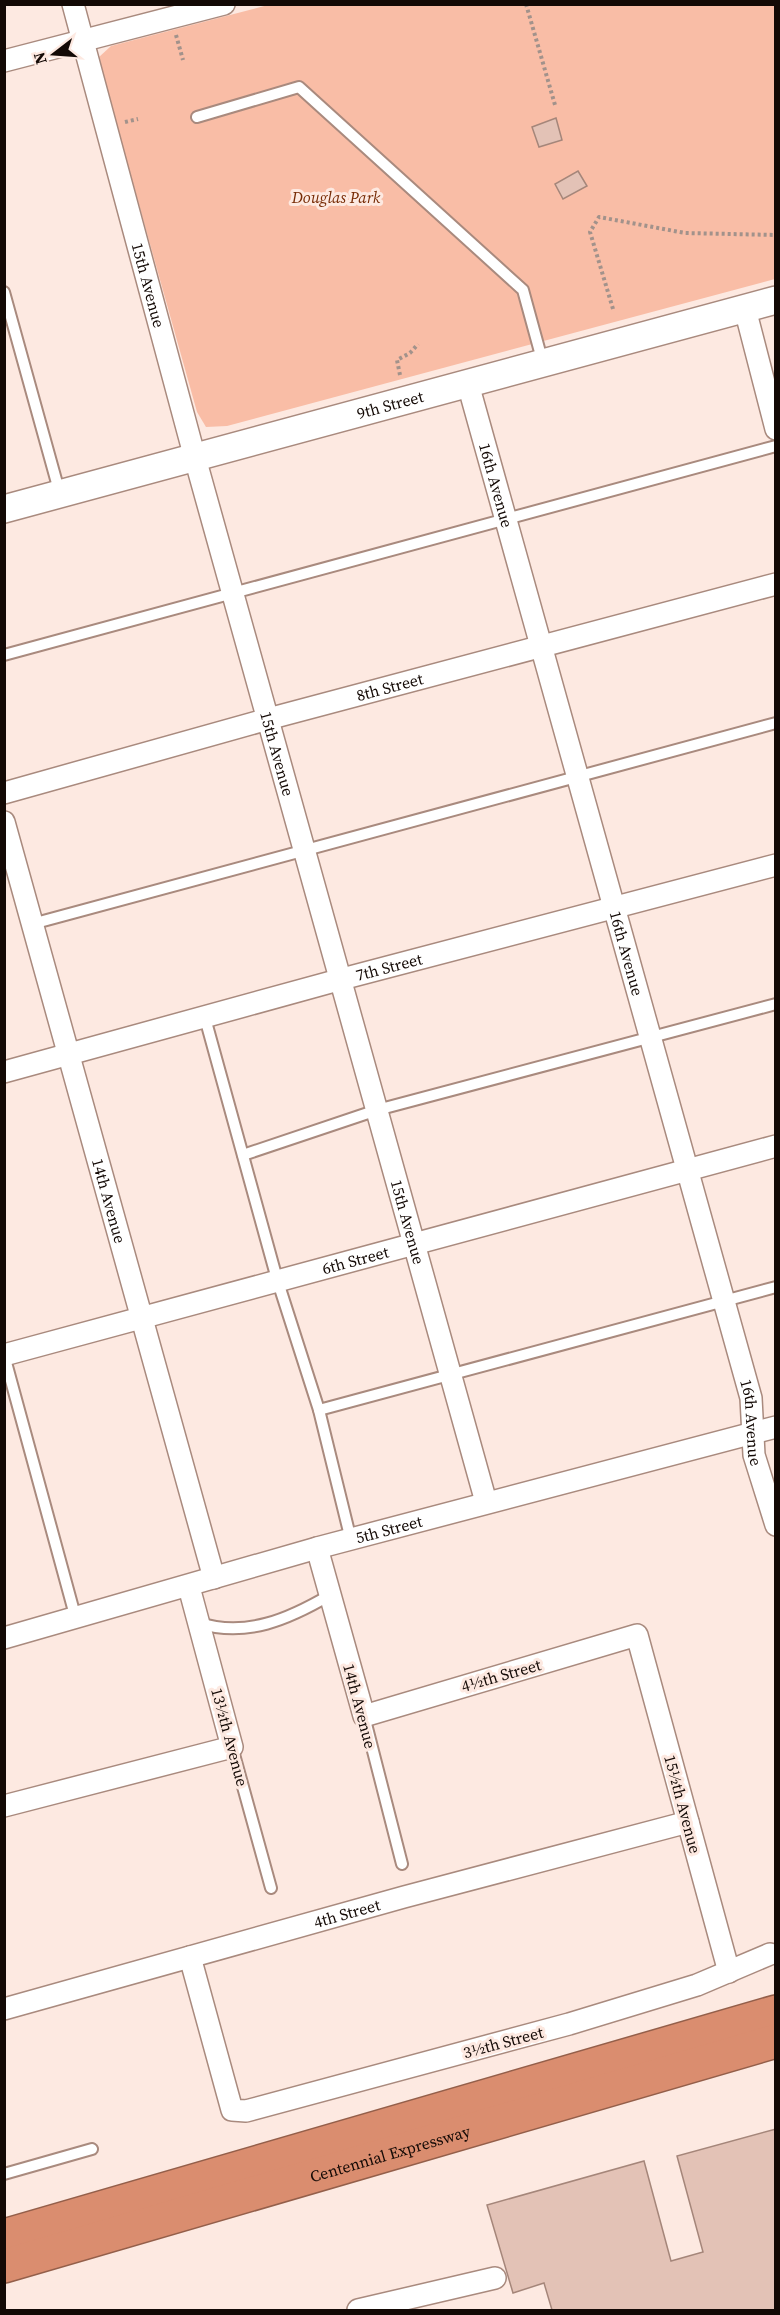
<svg xmlns="http://www.w3.org/2000/svg" width="780" height="2315" viewBox="0 0 780 2315" font-family="'Source Serif 4',serif">
  <rect width="100%" height="100%" fill="#fde9e1"/>
  <!-- green -->
  <polygon fill="#f9bda6" points="268,5 775,5 775,279 227,426 206,427 197,412 98,58 111,46"/>
  <!-- building -->
  <g fill="#e3c2b6" stroke="#a5867a" stroke-width="1.5">
    <polygon points="556,118 562,140 539,147 532,127"/>
    <polygon points="578,171 587,186 563,199 555,184"/>
    <polygon points="776,2129 776,2310 552,2310 544,2283 513,2293 487,2205 644,2161 671,2261 703,2252 677,2156"/>
  </g>
  <g fill="none" stroke-linecap="round" stroke-linejoin="round">
    <!-- service casing -->
    <g stroke="#a98a7e" stroke-width="14">
      <g id="service">
        <polyline points="197,117 299,87 523,290 543,363"/>
        <polyline points="4,292 60,494"/>
        <polyline points="4,655 776,446"/>
        <polyline points="32,924 776,723"/>
        <polyline points="205,1018 277,1279 319,1410 351,1540"/>
        <polyline points="243,1155 377,1110 776,1004"/>
        <polyline points="4,1355 76,1619"/>
        <polyline points="319,1410 776,1287"/>
        <path d="M 199,1623 C 246,1638 289,1619 330,1595"/>
        <polyline points="364,1716 402,1864"/>
        <polyline points="232,1747 271,1888"/>
        <polyline points="4,2174 92,2149"/>
      </g>
    </g>
    <!-- minor casing -->
    <g stroke="#a98a7e" stroke-width="24">
      <g id="minor">
        <path id="s1" d="M 73,4 L 195,458 L 486,1502"/>
        <polyline points="4,61 224,4"/>
        <polyline points="745,309 776,429"/>
        <path id="s2" d="M 468,384 L 751,1398 L 754,1455 L 776,1525"/>
        <path id="s3" d="M 4,793 L 268,719 L 776,584"/>
        <path id="s4" d="M 4,822 L 214,1578"/>
        <path id="s5" d="M 4,1072 L 342,979 L 776,865"/>
        <path id="s6" d="M 4,1355 L 776,1146"/>
        <polyline points="317,1548 364,1716 637,1635 729,1972"/>
        <path id="s7" d="M 4,1638 L 317,1548 L 776,1427"/>
        <polyline points="4,1806 232,1747 189,1587"/>
        <polyline points="190,1957 232,2110 246,2111 569,2024 697,1985 770,1954"/>
        <path id="s8" d="M 4,2009 L 404,1897 L 688,1822"/>
        <polyline points="358,2310 495,2278"/>
      </g>
    </g>
    <!-- tertiary casing -->
    <g stroke="#a98a7e" stroke-width="30">
      <g id="tertiary">
        <path id="s9" d="M 4,509 L 776,300"/>
      </g>
    </g>
    <!-- motorway casing -->
    <g stroke="#945f4a" stroke-width="36">
      <g id="motorway">
        <polyline points="4,2236 776,2012"/>
        <path id="s10" d="M 4,2266 L 776,2041"/>
      </g>
    </g>
    <!-- path -->
    <g stroke="#a2928b" stroke-width="4" stroke-dasharray="3 3" stroke-linecap="butt">
      <polyline points="526,4 555,105"/>
      <polyline points="176,35 183,60"/>
      <polyline points="125,122 138,119"/>
      <polyline points="613,309 590,232 599,217 685,233 776,235"/>
      <polyline points="400,375 397,360 410,353 418,344"/>
    </g>
    <!-- service -->
    <use href="#service" stroke="#fff" stroke-width="10"/>
    <!-- minor -->
    <use href="#minor" stroke="#fff" stroke-width="21"/>
    <!-- tertiary -->
    <use href="#tertiary" stroke="#fff" stroke-width="27"/>
    <!-- motorway -->
    <use href="#motorway" stroke="#da8d6f" stroke-width="33"/>
  </g>
  <g text-anchor="middle" dominant-baseline="central" stroke-width="6" stroke-linejoin="round" paint-order="stroke">
    <!-- park labels -->
    <g font-size="16" font-style="italic" fill="#772b05" stroke="#fde9e1">
      <text x="336" y="197">Douglas Park</text>
    </g>
    <!-- street labels -->
    <g font-size="16" fill="#130905" stroke="#fde9e1">
      <text stroke="none"><textPath href="#s1" startOffset="291">15th Avenue</textPath></text>
      <text stroke="none"><textPath href="#s9" startOffset="400">9th Street</textPath></text>
      <text stroke="none"><textPath href="#s2" startOffset="105">16th Avenue</textPath></text>
      <text stroke="none"><textPath href="#s3" startOffset="400">8th Street</textPath></text>
      <text stroke="none"><textPath href="#s1" startOffset="777">15th Avenue</textPath></text>
      <text stroke="none"><textPath href="#s2" startOffset="591">16th Avenue</textPath></text>
      <text stroke="none"><textPath href="#s5" startOffset="399">7th Street</textPath></text>
      <text stroke="none"><textPath href="#s4" startOffset="393">14th Avenue</textPath></text>
      <text stroke="none"><textPath href="#s1" startOffset="1263">15th Avenue</textPath></text>
      <text stroke="none"><textPath href="#s6" startOffset="364">6th Street</textPath></text>
      <text stroke="none"><textPath href="#s2" startOffset="1077">16th Avenue</textPath></text>
      <text stroke="none"><textPath href="#s7" startOffset="400">5th Street</textPath></text>
      <text transform="translate(501 1675) rotate(-16)">4½th Street</text>
      <text transform="translate(360 1706) rotate(75)">14th Avenue</text>
      <text transform="translate(230 1737) rotate(75)">13½th Avenue</text>
      <text transform="translate(683 1804) rotate(75)">15½th Avenue</text>
      <text stroke="none"><textPath href="#s8" startOffset="356">4th Street</textPath></text>
      <text transform="translate(503 2042) rotate(-15)">3½th Street</text>
      <text stroke="none"><textPath href="#s10" startOffset="402">Centennial Expressway</textPath></text>
    </g>
  </g>
  <!-- border -->
  <rect width="780" height="2315" fill="none" stroke="#130905" stroke-width="12"/>
  <!-- north arrow -->
  <g transform="translate(54 54) rotate(253)" stroke="#fde9e1" stroke-width="4.5" paint-order="stroke">
  <path d="M0-4.5L10 22L0 15L-10 22Z" fill="#130905"/>
  <text y="-9" font-size="16" font-weight="bold" text-anchor="middle" fill="#130905">N</text>
  </g>
</svg>
